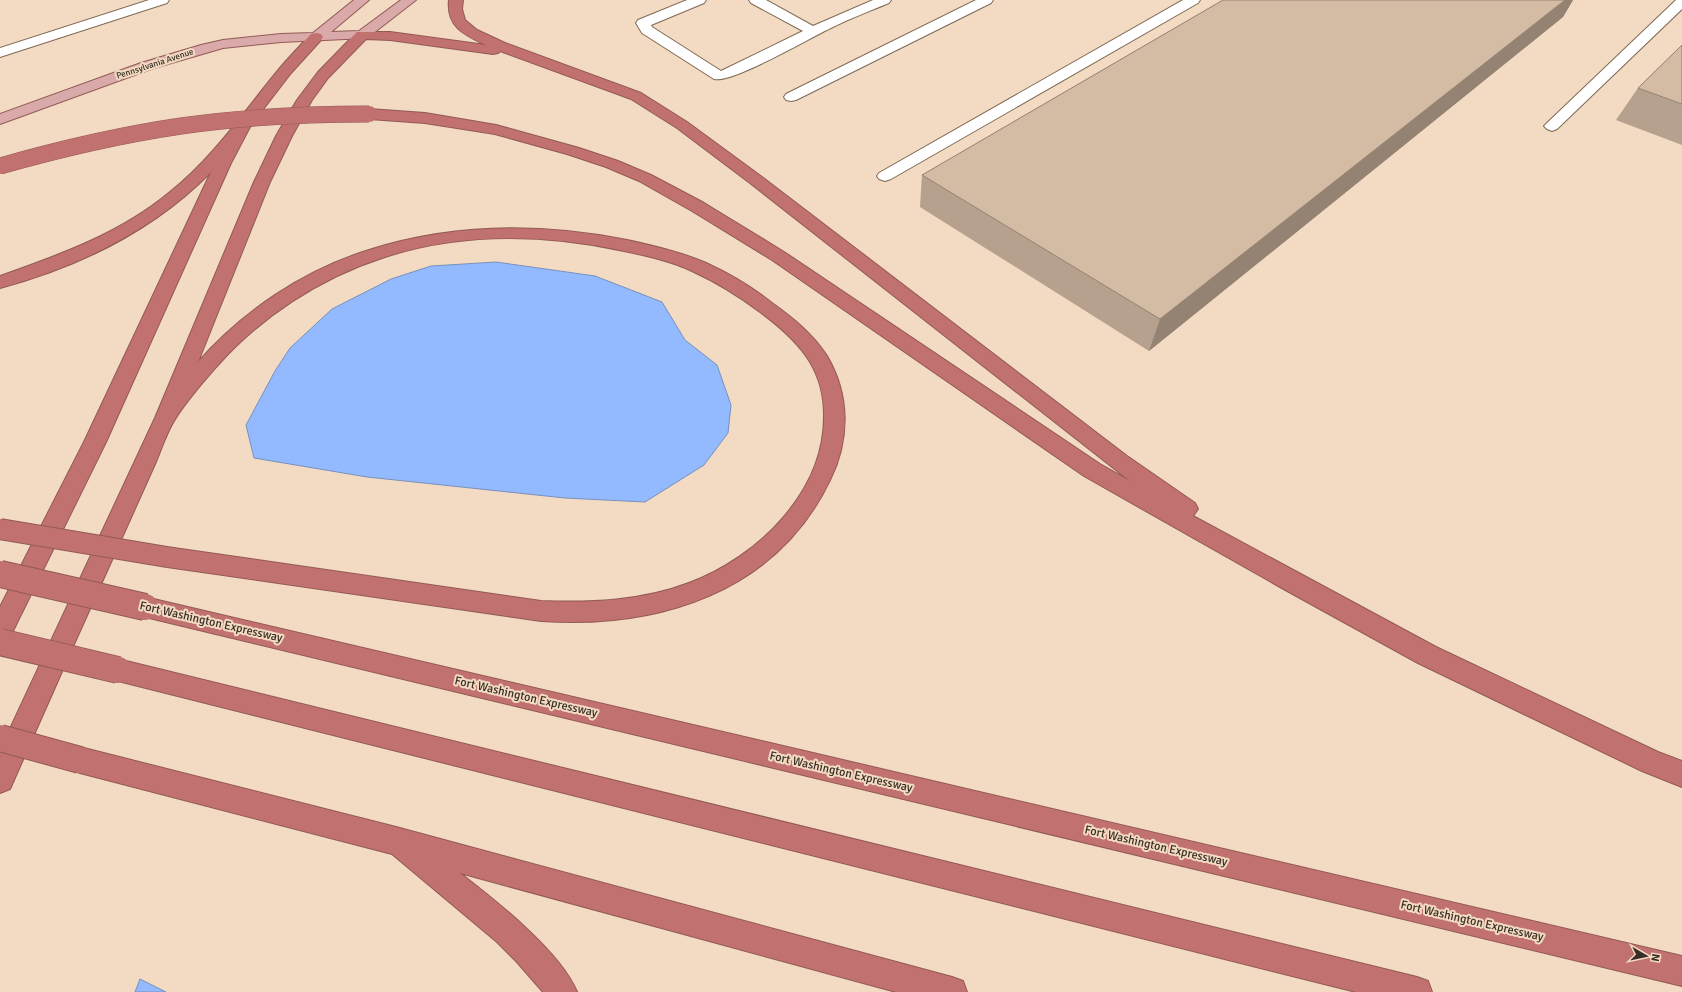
<svg xmlns="http://www.w3.org/2000/svg" width="1682" height="992" viewBox="0 0 1682 992" font-family="Signika,sans-serif">
  <rect width="100%" height="100%" fill="#f3dac2"/>
  <!-- water -->
  <g fill="#93bafe" stroke="#7890bd">
    <polygon points="496,262 595,276 662,302 685,340 717,365 731,405 728,433 704,465 645,502 565,498 367,477 254,458 246,425 275,371 290,348 332,309 391,279 431,266"/>
    <polygon points="140,979 166,992 135,992"/>
  </g>
  <g fill="none" stroke-linecap="round" stroke-linejoin="round">
    <!-- minor casing -->
    <g stroke="#7f6954" stroke-width="2">
      <g id="minor">
        <polygon points="149,0 169,0 167,3 0,57 0,48"/>
        <path d="M 687,0 L 706,0 L 704,3 L 651,25 L 652,27 L 721,71 L 803,31 L 751,3 L 749,0 L 766,0 L 813,26 L 873,0 L 891,0 L 889,3 C 870,11 851,18 833,27 C 811,37 732,84 714,79 L 642,33 L 636,23 L 638,20 Z"/>
        <polygon points="976,0 993,0 991,3 796,100 791,101 786,100 784,97 786,94"/>
        <polygon points="1183,0 1200,0 1198,3 891,179 885,181 879,179 877,176 879,173"/>
        <polygon points="1676,0 1682,0 1682,9 1557,129 1552,131 1547,129 1544,126 1547,123"/>
      </g>
    </g>
    <!-- major casing -->
    <g stroke="#925a56" stroke-width="2">
      <polygon id="major" points="354,0 369,0 331,32 359,31 401,0 416,0 367,38 281,42 223,48 151,69 0,124 0,114 141,63 201,45 223,40 281,34 313,33"/>
    </g>
    <!-- highway casing -->
    <g stroke="#925a56" stroke-width="2">
      <g id="highway">
        <path d="M 449,0 L 463,0 L 462,9 L 465,20 L 477,30 L 505,43 L 641,93 L 687,122 L 762,177 L 1127,456 L 1195,503 L 1198,509 L 1193,516 L 1436,647 L 1658,752 L 1682,761 L 1682,787 L 1642,771 L 1418,663 L 1280,587 L 1084,476 L 772,260 L 692,211 L 639,181 L 606,167 L 567,154 L 495,134 L 425,123 L 369,119 L 364,117 L 361,114 L 364,111 L 369,109 L 425,113 L 496,125 L 579,148 L 618,161 L 651,175 L 704,203 L 784,252 L 1100,464 L 1130,481 L 750,183 L 677,128 L 631,99 L 500,51 L 498,53 L 493,54 L 390,40 L 366,39 L 328,78 L 312,100 L 292,136 L 270,182 L 198,362 C 243,311 304,270 369,250 C 454,223 541,223 627,240 C 653,246 681,252 706,263 C 730,274 752,287 772,303 C 793,318 813,334 827,356 C 850,395 850,440 830,480 C 776,593 658,629 541,621 L 167,567 L 159,564 L 155,557 L 159,550 L 167,547 L 541,601 C 591,603 642,601 689,583 C 758,557 825,492 824,415 C 824,397 819,377 810,362 C 798,342 779,326 760,312 C 739,296 716,282 692,271 C 671,261 647,256 624,251 C 545,234 460,232 382,258 C 320,278 261,317 218,365 C 203,382 186,401 174,421 C 166,434 161,450 155,464 C 142,493 129,522 116,551 C 80,630 45,710 10,789 L 0,793 L 0,750 L 155,418 L 254,182 L 276,136 L 297,100 L 318,72 L 357,32 L 390,32 L 486,45 C 465,35 446,27 449,0 Z"/>
        <path d="M 316,33 L 321,34 L 323,37 L 321,40 L 291,73 L 251,125 L 231,163 L 106,442 L 9,639 L 0,642 L 0,607 L 84,442 L 211,172 C 154,230 78,267 0,288 L 0,276 C 60,255 121,233 170,192 C 214,157 245,110 280,68 C 290,56 301,45 311,34 Z"/>
        <polygon points="145,597 1682,956 1682,986 145,617 137,614 133,607 137,600"/>
        <polygon points="118,659 1417,977 1428,981 1432,992 1356,992 118,681 109,678 105,670 109,662"/>
        <path d="M 80,747 L 396,827 L 952,977 L 963,981 L 967,992 L 896,992 L 460,873 C 496,901 560,951 577,992 L 543,992 L 516,961 L 497,942 L 392,854 L 80,773 L 71,769 L 67,760 L 71,751 Z"/>
      </g>
    </g>
    <!-- minor -->
    <use href="#minor" fill="#fff" fill-rule="evenodd"/>
    <!-- major -->
    <use href="#major" fill="#daaaaa" fill-rule="evenodd"/>
    <!-- highway -->
    <use href="#highway" fill="#c27171" fill-rule="evenodd"/>
    <!-- highway-bridge-far2 casing -->
    <g stroke="#925a56" stroke-width="17" stroke-linecap="butt">
      <path id="highway-bridge-far2" d="M 0,166 C 60,149 120,135 181,126 C 243,117 306,114 369,114"/>
    </g>
    <!-- highway-bridge-far1 casing -->
    <g stroke="#925a56" stroke-width="22" stroke-linecap="butt">
      <polyline id="highway-bridge-far1" points="0,529 167,557"/>
    </g>
    <!-- highway-bridge casing -->
    <g stroke="#925a56" stroke-width="28" stroke-linecap="butt">
      <g id="highway-bridge">
        <polyline points="0,574 145,607"/>
        <polyline points="0,642 118,670"/>
        <polyline points="0,738 80,760"/>
      </g>
    </g>
    <!-- highway-bridge-far2 -->
    <use href="#highway-bridge-far2" stroke="#c27171" stroke-width="16"/>
    <!-- highway-bridge-far1 -->
    <use href="#highway-bridge-far1" stroke="#c27171" stroke-width="20"/>
    <!-- highway-bridge -->
    <use href="#highway-bridge" stroke="#c27171" stroke-width="26"/>
  </g>
  <!-- wall -->
  <g fill="#b5a18d">
    <polygon points="1223,0 1573,0 1563,17 1149,351 920,207 922,175"/>
    <polygon points="1682,45 1682,145 1616,120 1638,88"/>
  </g>
  <!-- shaded-wall -->
  <polygon fill="#948373" points="1565,0 1573,0 1563,17 1149,351 1160,319"/>
  <!-- building -->
  <g fill="#d3bba4" stroke="#948373">
    <polygon points="1223,0 1565,0 1160,319 922,175"/>
    <polygon points="1682,45 1682,104 1638,88"/>
  </g>
  <g text-anchor="middle" dominant-baseline="central" stroke-width="4" stroke-linejoin="round" paint-order="stroke">
    <!-- far-street labels -->
    <g font-size="9" fill="#382e25" stroke="#f3dac2">
      <text transform="translate(155 64) rotate(-18)">Pennsylvania Avenue</text>
    </g>
    <!-- near-street labels -->
    <g font-size="12" fill="#382e25" stroke="#f3dac2">
      <text transform="translate(211 622) rotate(13)">Fort Washington Expressway</text>
      <text transform="translate(526 697) rotate(13)">Fort Washington Expressway</text>
      <text transform="translate(841 772) rotate(13)">Fort Washington Expressway</text>
      <text transform="translate(1156 846) rotate(13)">Fort Washington Expressway</text>
      <text transform="translate(1472 921) rotate(13)">Fort Washington Expressway</text>
    </g>
  </g>
  <!-- north arrow -->
  <g transform="translate(1646 956) rotate(99)" stroke="#f3dac2" stroke-width="3" paint-order="stroke">
  <path d="M0-3L7 15L0 10L-7 15Z" fill="#382e25"/>
  <text y="-6" font-size="11" font-weight="bold" text-anchor="middle" fill="#382e25">N</text>
  </g>
</svg>
